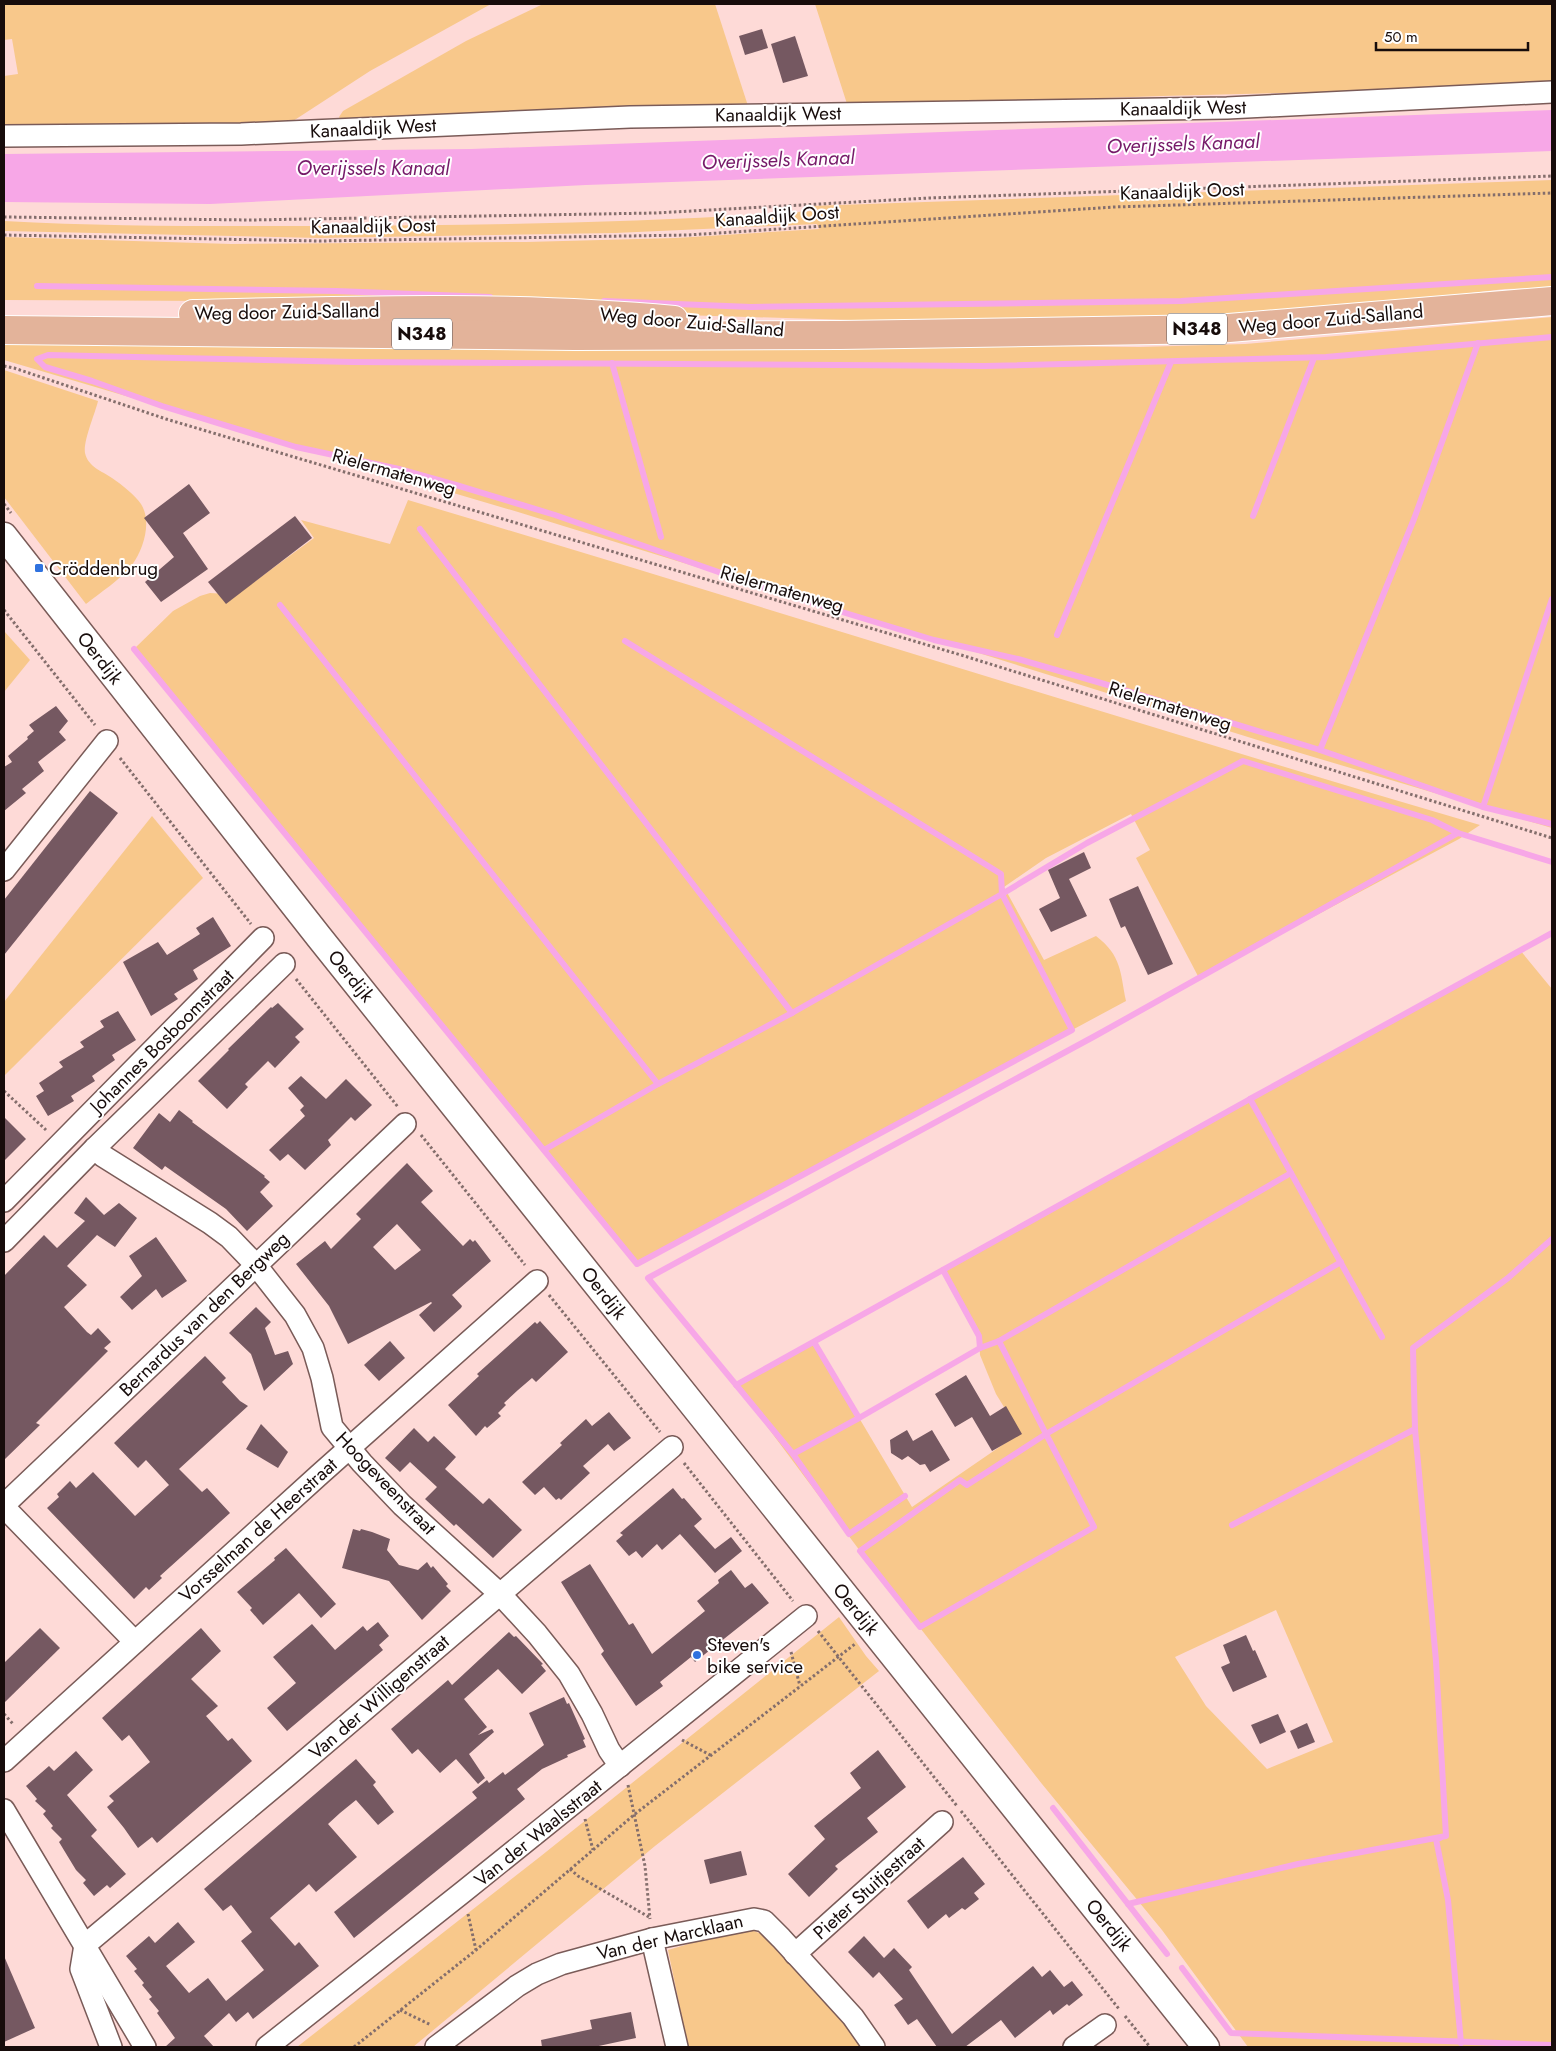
<svg xmlns="http://www.w3.org/2000/svg" width="1556" height="2051" viewBox="0 0 1556 2051" font-family="Jost,sans-serif">
  <rect width="100%" height="100%" fill="#fedad7"/>
  <!-- green -->
  <g fill="#f8c88b" fill-rule="evenodd">
    <polygon points="4,4 491,4 370,71 290,123 4,128 4,76 18,74 12,39 4,40"/>
    <polygon points="543,4 715,4 749,109 342,122 339,117 343,111 466,41"/>
    <polygon points="815,4 1552,4 1552,84 1449,89 1162,96 848,107"/>
    <path d="M 1552,180 L 1552,288 L 1505,289 L 1387,303 L 1158,320 L 851,320 L 213,301 L 4,300 L 4,237 L 231,244 L 526,242 L 676,238 L 819,229 L 817,224 L 615,233 L 320,238 L 4,231 L 4,221 C 111,227 218,226 325,226 C 487,225 650,223 812,211 L 811,206 Z"/>
    <polygon points="1552,317 1552,828 1280,747 937,640 934,640 518,512 4,360 4,338 1140,347 1245,344"/>
    <path d="M 4,370 L 98,401 C 95,414 83,441 85,453 C 88,467 102,471 112,478 C 122,485 134,494 141,504 C 152,521 144,549 132,565 C 120,580 101,592 86,604 L 4,497 Z"/>
    <path d="M 408,500 C 766,607 1122,720 1480,825 L 1459,839 L 1199,978 L 1136,858 L 1150,850 L 1131,814 L 1046,858 L 1004,887 L 1044,960 L 1096,936 C 1122,956 1120,972 1126,1001 L 637,1264 L 484,1079 L 134,649 L 173,611 L 200,596 L 210,593 L 227,594 L 243,590 L 314,538 L 301,520 L 390,544 Z"/>
    <polygon points="4,631 30,660 4,692"/>
    <polygon points="152,816 203,878 4,1076 4,1002"/>
    <path d="M 1520,950 L 1552,989 L 1552,2047 L 1248,2047 L 1162,1930 L 1042,1784 L 860,1551 L 736,1385 L 814,1342 L 912,1507 L 1020,1433 L 996,1394 L 980,1355 L 979,1336 L 943,1270 ZM 1276,1610 L 1333,1742 L 1267,1769 L 1206,1706 L 1175,1657 Z"/>
    <polygon points="839,1617 866,1656 879,1671 655,1846 413,2047 297,2047 541,1856"/>
    <polygon points="740,1929 752,1930 766,1936 824,1997 863,2047 688,2047 668,1950"/>
  </g>
  <!-- water -->
  <polygon fill="#f7a7e7" points="1552,110 1552,151 586,185 210,204 4,202 4,154 471,149"/>
  <g fill="none" stroke-linecap="round" stroke-linejoin="round">
    <!-- stream -->
    <g stroke="#f7a7e7" stroke-width="6">
      <polyline points="37,286 336,291 490,297"/>
      <polyline points="604,301 751,307 1181,301 1552,277"/>
      <polyline points="1552,337 1326,357 985,366 353,362 48,355 37,359 45,367 92,381 162,406 296,447 399,469 456,485 555,515 770,590 934,640 1018,659 1101,683 1320,750 1483,807 1552,824"/>
      <polyline points="612,363 661,537"/>
      <polyline points="1253,516 1314,358"/>
      <polyline points="420,529 792,1013"/>
      <polyline points="280,605 658,1084"/>
      <polyline points="1057,635 1171,362"/>
      <polyline points="134,649 637,1264 1072,1030 1002,894 1087,843 1243,761 1432,820 1458,833"/>
      <polyline points="1320,750 1414,519 1478,343"/>
      <polyline points="1483,807 1552,599"/>
      <polyline points="1250,1099 1552,933"/>
      <polyline points="544,1150 658,1084 792,1013 1002,894 1001,874 625,641"/>
      <polyline points="999,1341 1046,1434 1341,1262"/>
      <polyline points="980,1348 999,1341 1291,1173"/>
      <polyline points="736,1385 1250,1099 1382,1337"/>
      <polyline points="859,1418 980,1348 979,1336 943,1270"/>
      <polyline points="1415,1429 1413,1348 1508,1278 1552,1239"/>
      <polygon points="1046,1434 1094,1527 920,1627 860,1551 960,1480 967,1485"/>
      <polyline points="793,1454 859,1418 814,1342"/>
      <polyline points="905,1496 849,1534 793,1454 648,1278 1095,1036 1458,833 1552,862"/>
      <polyline points="1053,1808 1167,1954"/>
      <polyline points="1440,1838 1436,1839 1448,1900 1461,2043"/>
      <polyline points="1128,1904 1298,1864 1446,1836 1436,1661 1415,1429 1232,1525"/>
      <polyline points="1182,1968 1231,2033 1552,2045"/>
    </g>
  </g>
  <!-- building -->
  <g fill="#755861" fill-rule="evenodd">
    <polygon points="762,29 768,48 745,55 739,36"/>
    <polygon points="795,36 808,76 783,83 771,44"/>
    <polygon points="189,484 210,513 183,533 208,569 161,602 145,582 174,557 144,518"/>
    <polygon points="295,516 312,538 226,604 208,582"/>
    <polygon points="56,706 68,721 59,732 66,740 38,762 44,771 22,789 26,793 4,811 4,767 12,762 8,756 28,739 27,737 34,731 29,725"/>
    <polygon points="90,791 118,813 4,955 4,900"/>
    <polygon points="1084,852 1091,868 1069,879 1087,916 1051,932 1039,909 1060,898 1048,870"/>
    <polygon points="1138,886 1173,964 1148,975 1125,926 1121,928 1109,899"/>
    <polygon points="213,917 231,946 193,970 198,979 174,994 178,999 151,1016 123,962 158,942 167,955 200,934 196,928"/>
    <polygon points="278,1003 304,1029 295,1037 300,1042 275,1068 268,1061 245,1084 248,1087 227,1109 198,1081 229,1050 228,1049 271,1007 272,1008"/>
    <polygon points="118,1011 136,1040 112,1055 115,1060 92,1076 95,1081 71,1096 74,1101 48,1116 36,1096 44,1091 39,1083 63,1067 59,1062 84,1047 80,1042 104,1027 100,1021"/>
    <polygon points="301,1076 326,1099 346,1079 372,1105 355,1121 351,1117 328,1140 331,1145 305,1170 288,1154 280,1161 269,1150 305,1116 300,1110 304,1106 288,1088"/>
    <polygon points="179,1110 193,1121 192,1122 265,1176 264,1177 270,1182 260,1192 273,1206 247,1231 226,1209 165,1166 162,1170 133,1148 159,1113 170,1122"/>
    <polygon points="4,1117 26,1139 4,1161"/>
    <path d="M 407,1163 L 433,1191 L 421,1202 L 463,1246 L 470,1239 L 473,1242 L 475,1240 L 491,1261 L 452,1295 L 462,1306 L 461,1308 L 434,1332 L 419,1315 L 432,1303 L 431,1302 L 348,1344 L 329,1306 L 296,1264 L 325,1241 L 331,1249 L 361,1219 L 356,1214 ZM 397,1224 L 421,1250 L 395,1270 L 373,1247 Z"/>
    <polygon points="86,1197 104,1215 119,1203 137,1218 115,1247 97,1235 67,1266 87,1285 64,1307 87,1332 91,1335 98,1328 111,1342 104,1348 108,1351 36,1423 40,1425 4,1460 4,1276 44,1235 57,1248 85,1221 74,1213"/>
    <polygon points="156,1237 187,1281 162,1298 156,1289 132,1310 120,1297 142,1276 129,1256"/>
    <polygon points="256,1307 271,1322 265,1328 275,1355 288,1351 293,1364 264,1391 251,1354 229,1333"/>
    <polygon points="540,1321 568,1352 536,1382 532,1378 518,1390 504,1403 506,1405 498,1413 501,1416 487,1428 485,1426 476,1436 448,1405 479,1376 477,1374 535,1322 537,1324"/>
    <polygon points="390,1341 405,1358 379,1381 364,1365"/>
    <polygon points="205,1356 226,1378 222,1382 240,1401 248,1406 179,1469 202,1492 207,1488 230,1513 160,1576 162,1578 149,1590 146,1587 134,1599 47,1508 59,1497 57,1494 70,1481 76,1488 93,1472 135,1516 169,1485 146,1460 138,1468 114,1443"/>
    <polygon points="966,1375 990,1416 1006,1406 1022,1434 992,1451 972,1417 955,1427 935,1394"/>
    <polygon points="609,1412 631,1438 614,1451 608,1444 583,1466 590,1473 561,1500 559,1498 556,1500 544,1487 535,1495 522,1482 562,1445 560,1443 586,1419 592,1426"/>
    <polygon points="261,1424 288,1452 278,1468 246,1449"/>
    <polygon points="414,1428 428,1442 434,1436 456,1457 445,1469 483,1504 489,1498 522,1530 493,1558 456,1524 454,1526 425,1499 437,1487 410,1462 400,1472 385,1458"/>
    <polygon points="907,1430 913,1441 932,1430 950,1460 930,1472 925,1464 920,1465 908,1456 902,1460 891,1453 890,1440"/>
    <polygon points="673,1488 682,1499 684,1498 702,1519 694,1526 715,1549 731,1537 742,1551 715,1573 680,1534 662,1550 657,1544 642,1558 636,1551 629,1556 616,1541 623,1535 620,1533"/>
    <polygon points="353,1529 360,1531 361,1529 372,1532 390,1539 387,1550 399,1565 418,1570 427,1562 431,1568 433,1566 448,1584 446,1586 451,1591 422,1620 389,1581 342,1568"/>
    <polygon points="286,1548 336,1604 321,1618 299,1593 263,1625 250,1610 252,1608 237,1592 275,1560 274,1558"/>
    <polygon points="590,1564 629,1625 633,1623 652,1654 705,1611 697,1601 719,1583 718,1580 731,1570 745,1588 752,1583 769,1603 695,1662 691,1657 660,1682 663,1686 636,1706 601,1654 604,1651 561,1582"/>
    <polygon points="378,1622 389,1636 379,1645 383,1650 287,1731 267,1708 296,1683 273,1657 312,1624 335,1650 363,1626 367,1631"/>
    <polygon points="40,1628 60,1648 4,1703 4,1663"/>
    <polygon points="201,1628 221,1651 191,1679 218,1706 206,1716 228,1741 232,1738 252,1761 157,1843 152,1837 138,1848 124,1828 107,1807 114,1801 109,1796 150,1762 129,1735 122,1741 102,1718"/>
    <polygon points="509,1632 514,1637 516,1636 543,1664 541,1665 546,1671 522,1694 498,1669 464,1699 487,1727 478,1735 492,1729 494,1732 469,1754 485,1778 478,1784 456,1759 440,1773 418,1749 412,1754 391,1729 448,1680 452,1685"/>
    <polygon points="1246,1635 1253,1651 1255,1650 1267,1677 1233,1692 1221,1667 1230,1663 1223,1645"/>
    <polygon points="564,1697 567,1704 569,1703 585,1739 583,1740 586,1747 567,1755 568,1757 542,1769 517,1789 525,1799 354,1938 334,1912 477,1798 472,1792 487,1780 489,1783 503,1772 505,1775 544,1745 529,1713"/>
    <polygon points="1278,1714 1286,1732 1260,1744 1251,1725"/>
    <polygon points="1307,1723 1315,1742 1298,1749 1290,1731"/>
    <polygon points="878,1750 906,1787 867,1818 878,1832 835,1866 838,1869 809,1897 788,1874 825,1839 814,1826 861,1788 850,1773"/>
    <polygon points="76,1751 93,1770 67,1795 97,1830 91,1836 126,1874 110,1888 107,1885 94,1896 83,1883 86,1880 76,1870 59,1842 62,1839 51,1828 53,1826 43,1814 46,1811 35,1801 37,1799 26,1786 49,1766 54,1771"/>
    <polygon points="356,1759 376,1782 373,1785 394,1812 378,1825 356,1800 340,1813 328,1824 357,1857 316,1892 309,1884 270,1918 295,1946 299,1942 319,1966 253,2019 248,2012 236,2022 229,2013 204,2036 214,2047 165,2047 175,2038 157,2013 159,2011 149,1999 152,1997 142,1985 144,1983 134,1971 137,1969 126,1956 149,1936 155,1943 178,1922 195,1942 166,1966 189,1993 208,1978 226,2001 264,1970 241,1941 252,1932 231,1905 223,1911 204,1889"/>
    <polygon points="741,1851 747,1875 710,1884 704,1860"/>
    <polygon points="963,1857 985,1884 974,1893 979,1899 965,1910 962,1908 949,1918 946,1914 928,1929 907,1901"/>
    <polygon points="864,1936 884,1958 894,1948 912,1967 909,1970 952,2034 1033,1966 1042,1977 1050,1970 1064,1987 1072,1981 1083,1995 1069,2006 1067,2004 1053,2015 1050,2010 1015,2038 1001,2020 965,2047 937,2047 917,2019 908,2025 894,2005 903,1999 879,1972 873,1978 848,1952"/>
    <polygon points="4,1956 35,2028 4,2042"/>
    <polygon points="631,2012 636,2038 594,2047 542,2047 541,2040 592,2029 590,2020"/>
  </g>
  <g fill="none" stroke-linecap="round" stroke-linejoin="round">
    <!-- minor casing -->
    <g stroke="#7a5b58" stroke-width="24">
      <g id="minor">
        <polyline points="4,136 241,134 630,117 1227,108 1552,92"/>
        <polyline points="4,870 107,741"/>
        <polyline points="95,1148 103,1156 210,1223 229,1237 255,1264 295,1315 313,1348 322,1378 332,1427 362,1463 402,1505 500,1594 537,1634 569,1674 592,1714 609,1750 620,1766"/>
        <polyline points="4,1201 263,938"/>
        <polyline points="4,1241 95,1148 284,964"/>
        <polyline points="4,1505 405,1124"/>
        <polyline points="4,1507 135,1642"/>
        <polyline points="4,1761 319,1475 537,1281"/>
        <polyline points="4,1810 145,2047"/>
        <polyline points="652,1939 677,2047"/>
        <polyline points="795,1954 942,1822"/>
        <polyline points="111,2047 81,1969 85,1945 287,1776 672,1447"/>
        <polyline points="267,2047 463,1892 806,1616"/>
        <polyline points="436,2047 517,1986 537,1974 561,1964 652,1939 754,1919 764,1921 781,1938 853,2017 874,2047"/>
        <polyline points="1074,2047 1105,2025"/>
      </g>
    </g>
    <!-- tertiary casing -->
    <g stroke="#7a5b58" stroke-width="29">
      <polyline id="tertiary" points="4,536 319,937 1206,2047"/>
    </g>
    <!-- primary casing -->
    <g stroke="#fff" stroke-width="30">
      <g id="primary">
        <path d="M 193,314 C 353,310 515,305 674,320"/>
        <polyline points="4,330 575,336 840,335 1217,329 1552,301"/>
      </g>
    </g>
    <!-- path -->
    <g stroke="#846e6c" stroke-width="3" stroke-dasharray="2.5 2.5" stroke-linecap="butt">
      <polyline points="4,217 250,220 655,213 929,198 1552,176"/>
      <polyline points="4,235 319,241 688,235 1114,207 1552,193"/>
      <polyline points="4,366 14,368 166,419 961,655 1552,838"/>
      <polyline points="4,504 11,513"/>
      <polyline points="4,610 95,725"/>
      <polyline points="120,758 251,924"/>
      <polyline points="296,979 398,1107"/>
      <polyline points="4,1091 46,1130"/>
      <polyline points="421,1135 525,1265"/>
      <polyline points="549,1295 660,1432"/>
      <polyline points="684,1463 793,1601"/>
      <polyline points="818,1631 957,1806"/>
      <polyline points="791,1652 800,1686"/>
      <polyline points="4,1714 14,1725"/>
      <polyline points="682,1740 712,1756"/>
      <polyline points="628,1785 645,1866 650,1919"/>
      <polyline points="961,1811 1119,2009"/>
      <polyline points="585,1819 593,1850"/>
      <polyline points="570,1869 578,1876 649,1917"/>
      <polyline points="468,1914 476,1950"/>
      <polyline points="400,2010 431,2025"/>
      <polyline points="1125,2016 1150,2047"/>
      <polyline points="354,2047 476,1950 635,1814 855,1644"/>
    </g>
    <!-- minor -->
    <use href="#minor" stroke="#fff" stroke-width="21"/>
    <!-- tertiary -->
    <use href="#tertiary" stroke="#fff" stroke-width="26"/>
    <!-- primary -->
    <use href="#primary" stroke="#e3b39a" stroke-width="28"/>
  </g>
  <!-- markers -->
  <g fill="#2f72df" stroke="#fff" stroke-width="2">
    <rect x="34" y="563" width="10" height="10" rx="2.5"/>
    <circle cx="697" cy="1655" r="5"/>
  </g>
  <g text-anchor="middle" dominant-baseline="central" stroke-width="4" stroke-linejoin="round" paint-order="stroke">
    <!-- shield labels -->
    <g fill="#fff" stroke="#5d5554" stroke-width="1">
      <rect x="1167" y="313.5" width="60" height="31" rx="4"/>
      <rect x="392" y="318.5" width="60" height="31" rx="4"/>
    </g>
    <g font-size="18" font-weight="bold" fill="#170c0b">
      <text x="1197" y="329">N348</text>
      <text x="422" y="334">N348</text>
    </g>
    <!-- street labels -->
    <g font-size="19" fill="#170c0b" stroke="#fff">
      <text transform="translate(1183 108) rotate(-1)">Kanaaldijk West</text>
      <text transform="translate(778 114) rotate(-1)">Kanaaldijk West</text>
      <text transform="translate(373 128) rotate(-3)">Kanaaldijk West</text>
      <text transform="translate(1182 191) rotate(-2)">Kanaaldijk Oost</text>
      <text transform="translate(777 216) rotate(-4)">Kanaaldijk Oost</text>
      <text transform="translate(373 226) rotate(-1)">Kanaaldijk Oost</text>
      <text transform="translate(287 312) rotate(-1)">Weg door Zuid-Salland</text>
      <text transform="translate(1331 319) rotate(-5)">Weg door Zuid-Salland</text>
      <text transform="translate(692 322) rotate(5)">Weg door Zuid-Salland</text>
      <text transform="translate(394 472) rotate(16)">Rielermatenweg</text>
      <text transform="translate(782 589) rotate(16)">Rielermatenweg</text>
      <text transform="translate(100 658) rotate(52)">Oerdijk</text>
      <text transform="translate(1170 706) rotate(17)">Rielermatenweg</text>
      <text transform="translate(351 976) rotate(51)">Oerdijk</text>
      <text transform="translate(162 1041) rotate(-45)">Johannes Bosboomstraat</text>
      <text transform="translate(604 1293) rotate(52)">Oerdijk</text>
      <text transform="translate(204 1314) rotate(-44)">Bernardus van den Bergweg</text>
      <text transform="translate(386 1483) rotate(46)">Hoogeveenstraat</text>
      <text transform="translate(258 1530) rotate(-42)">Vorsselman de Heerstraat</text>
      <text transform="translate(856 1609) rotate(51)">Oerdijk</text>
      <text transform="translate(379 1697) rotate(-41)">Van der Willigenstraat</text>
      <text transform="translate(538 1833) rotate(-39)">Van der Waalsstraat</text>
      <text transform="translate(869 1888) rotate(-42)">Pieter Stuitjestraat</text>
      <text transform="translate(1109 1925) rotate(51)">Oerdijk</text>
      <text transform="translate(670 1937) rotate(-13)">Van der Marcklaan</text>
    </g>
    <!-- poi labels -->
    <g font-size="19" fill="#170c0b" stroke="#fff" text-anchor="start">
      <text x="49" y="568">Cröddenbrug</text>
      <text x="707" y="1644">Steven's<tspan x="707" dy="22">bike service</tspan></text>
    </g>
    <!-- water labels -->
    <g font-size="20" font-style="italic" fill="#761a69" stroke="#fff">
      <text transform="translate(1183 144) rotate(-2)">Overijssels Kanaal</text>
      <text transform="translate(778 160) rotate(-2)">Overijssels Kanaal</text>
      <text x="373" y="168">Overijssels Kanaal</text>
    </g>
  </g>
  <!-- border -->
  <rect width="1556" height="2051" fill="none" stroke="#170c0b" stroke-width="10"/>
  <!-- scale -->
  <path d="M1376 42v8h152v-8" fill="none" stroke="#170c0b" stroke-width="2.5"/>
  <text x="1384" y="42" font-size="15" fill="#170c0b" stroke="#ffffff" stroke-width="4" paint-order="stroke">50 m</text>
</svg>
